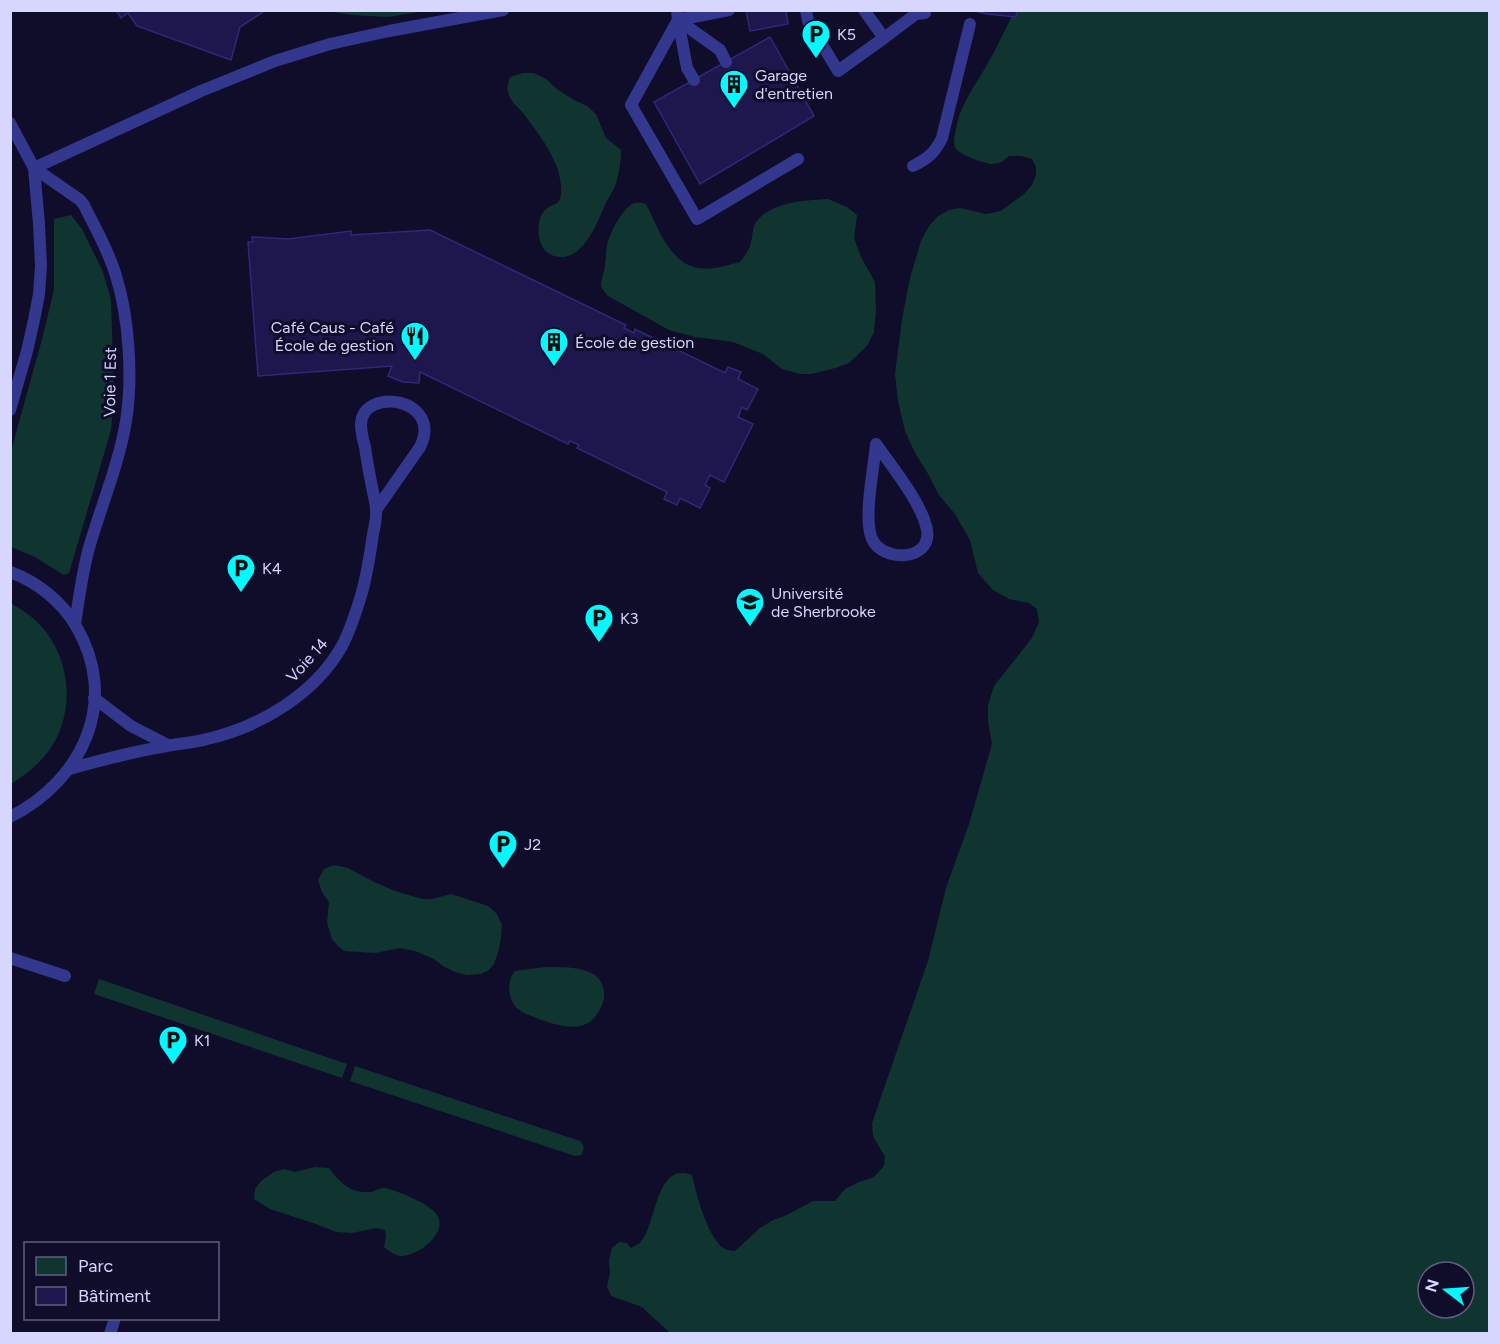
<svg xmlns="http://www.w3.org/2000/svg" width="1500" height="1344" viewBox="0 0 1500 1344" font-family="Figtree,sans-serif">
  <rect width="100%" height="100%" fill="#100d2a"/>
  <!-- green -->
  <g fill="#103530" fill-rule="evenodd">
    <path d="M 1017,10 L 1489,11 L 1489,1333 L 670,1333 L 642,1307 L 611,1296 L 607,1286 L 610,1273 L 609,1260 L 612,1248 L 619,1242 L 627,1243 L 631,1248 C 634,1246 638,1245 640,1243 C 657,1225 655,1161 692,1175 C 696,1193 708,1240 725,1249 C 727,1250 732,1251 735,1251 L 760,1228 L 773,1220 L 785,1216 L 813,1201 L 835,1201 L 845,1189 L 859,1182 L 874,1177 L 884,1166 L 885,1157 L 873,1136 L 872,1123 L 928,961 L 946,888 L 969,824 L 992,744 L 988,721 L 988,705 L 994,686 L 1032,638 L 1039,622 L 1037,609 L 1029,603 L 1009,599 L 993,590 L 978,573 L 970,540 L 955,514 L 939,495 L 927,472 L 915,453 L 905,431 L 898,401 L 895,374 L 902,319 L 910,278 L 921,241 L 929,226 L 938,216 L 949,210 L 960,208 L 986,214 L 1001,211 L 1024,194 L 1032,185 L 1036,175 L 1036,167 L 1032,159 L 1021,156 L 1009,156 C 1003,161 1000,164 992,164 C 985,164 957,154 955,147 C 953,142 955,134 956,129 C 959,108 973,88 984,70 C 994,53 1003,34 1012,16 L 1016,16 ZM 1428,1272 L 1464,1272 L 1464,1308 L 1428,1308 Z"/>
    <polygon points="327,11 425,11 388,17 352,15"/>
    <path d="M 523,73 L 534,73 L 546,79 L 558,90 L 574,100 L 587,106 L 596,114 L 606,138 L 621,150 C 621,162 619,175 615,186 C 612,193 607,200 604,207 C 596,226 581,264 554,256 C 549,254 546,252 543,248 C 537,238 536,218 546,209 C 551,204 557,206 560,199 C 563,191 560,176 557,167 C 549,147 536,130 523,113 C 518,107 511,102 509,95 C 506,88 508,84 510,77 Z"/>
    <path d="M 828,199 L 847,207 L 857,215 L 854,238 L 861,257 L 875,282 L 876,313 L 874,332 L 867,346 L 849,363 L 835,368 L 811,374 L 800,374 L 782,369 L 763,354 L 733,342 L 695,337 L 669,330 L 608,296 C 606,293 603,291 602,288 C 599,281 605,272 605,265 C 606,258 606,252 607,245 C 610,233 621,211 632,204 C 636,202 641,203 646,204 C 658,227 669,263 698,268 C 711,271 728,265 740,262 C 745,256 750,249 751,242 C 753,235 752,229 755,224 C 768,202 806,200 828,199 Z"/>
    <polygon points="71,215 82,229 103,272 111,300 114,397 111,430 69,573 64,575 35,557 11,547 11,451 41,343 54,290 54,219"/>
    <path d="M 10,603 C 21,609 32,616 40,625 C 75,662 76,725 40,761 C 31,771 21,777 11,784 Z"/>
    <polygon points="334,865 348,868 374,882 395,891 422,899 432,899 451,894 488,906 497,914 502,925 501,938 498,953 494,964 489,970 481,974 467,975 455,972 443,966 434,959 415,951 400,948 375,953 344,951 338,946 332,939 327,923 329,902 322,892 318,880 324,869"/>
    <path d="M 546,967 C 561,967 593,966 601,982 C 606,991 605,1001 600,1009 C 588,1035 561,1027 539,1019 C 533,1016 524,1014 518,1009 C 508,1001 506,981 515,971 Z"/>
    <polygon points="99,979 347,1064 342,1078 94,994"/>
    <path d="M 355,1066 L 580,1141 C 585,1146 584,1150 581,1155 L 575,1156 L 350,1081 Z"/>
    <path d="M 315,1167 L 329,1168 C 339,1182 351,1194 371,1192 C 375,1191 380,1188 384,1188 C 395,1189 432,1205 437,1215 C 449,1233 417,1257 400,1256 C 394,1255 389,1251 384,1247 L 386,1236 L 385,1230 L 376,1228 L 352,1233 L 336,1232 L 316,1224 L 270,1209 L 254,1199 L 255,1189 L 261,1181 L 274,1172 L 284,1169 L 295,1172 Z"/>
  </g>
  <!-- building -->
  <g fill="#1e174d" stroke="#31277b" stroke-width="1.5">
    <polygon points="116,10 266,10 240,27 231,60 137,26 128,13 121,18"/>
    <polygon points="746,10 786,10 788,24 750,31"/>
    <polygon points="971,10 1017,10 1016,17 987,14"/>
    <polygon points="770,37 814,116 700,184 654,102"/>
    <polygon points="430,230 626,325 624,328 634,333 635,329 725,373 728,367 741,372 738,379 758,389 747,410 742,407 738,417 753,424 724,482 710,475 705,485 710,488 700,508 680,498 677,505 664,499 667,492 577,448 579,445 570,441 568,444 420,372 419,383 403,382 388,376 392,366 258,376 248,242 253,242 252,237 288,239 351,231 351,235"/>
  </g>
  <g fill="none" stroke-linecap="round" stroke-linejoin="round">
    <!-- service -->
    <g stroke="#33378e" stroke-width="12">
      <polyline points="677,10 678,20 729,10"/>
      <polyline points="806,10 808,21 838,71 884,38 864,10"/>
      <polyline points="678,20 631,105 697,219 798,159"/>
      <polyline points="678,20 720,50 726,62"/>
      <polyline points="678,20 687,68 694,80"/>
      <polyline points="884,38 916,14 925,13 924,10"/>
      <polyline points="10,123 34,168 39,224 41,266 39,294 34,320 27,351 10,410"/>
      <path d="M 913,166 C 927,159 935,153 942,138 L 970,24"/>
      <path d="M 34,168 L 80,200 L 84,205 C 95,228 109,251 116,276 C 129,317 133,378 126,421 C 119,464 101,506 89,548 C 82,573 79,599 75,624"/>
      <polyline points="34,168 201,91 275,61 330,44 389,31 503,10"/>
      <path d="M 876,444 C 891,465 923,505 927,530 C 932,561 883,563 872,539 C 863,518 874,468 876,444 Z"/>
      <path d="M 10,572 C 38,582 62,602 76,626 C 120,701 83,780 10,817"/>
      <polyline points="94,698 131,726 168,745"/>
      <path d="M 69,769 C 102,760 134,751 167,746 C 180,743 194,743 207,739 C 260,727 315,694 342,646 C 350,631 355,615 360,599 C 366,580 369,561 372,541 C 373,531 377,520 376,510 C 376,504 374,497 373,492 C 370,477 367,462 365,447 C 363,440 361,432 361,424 C 363,386 444,398 420,447 L 376,510"/>
      <polyline points="10,958 65,976"/>
      <polyline points="110,1334 115,1318"/>
    </g>
  </g>
  <!-- icons -->
  <defs>
    <g id="parking-pin" transform="scale(1.5)"><path d="M0 17L-7.5 6A9.5 9.5 0 1 1 7.5 6Z" fill="#02faff" stroke="#100d2a"/><path d="M-3.5-5.5H1a3.5 3.5 0 0 1 0 7H-1V5.5H-3.5ZM-1-3.4V-.6H.8a1.4 1.4 0 0 0 0-2.8Z" fill="#111"/></g>
    <g id="building-pin" transform="scale(1.5)"><path d="M0 17L-7.5 6A9.5 9.5 0 1 1 7.5 6Z" fill="#02faff" stroke="#100d2a"/><path d="M-4-6H4V6H1V3H-1V6H-4ZM-2.5-4.3h1.7v1.8h-1.7ZM.8-4.3h1.7v1.8H.8ZM-2.5-1h1.7V.8h-1.7ZM.8-1h1.7V.8H.8Z" fill="#111"/></g>
    <g id="restaurant-pin" transform="scale(1.5)"><path d="M0 17L-7.5 6A9.5 9.5 0 1 1 7.5 6Z" fill="#02faff" stroke="#100d2a"/><path d="M-5-6h1v4h1v-4h1v4h1v-4h1v5L-1.5 .5V6h-2V.5L-5-1ZM5-6V6H3V1.5H1.5Q1.5-4 5-6Z" fill="#111"/></g>
    <g id="university-pin" transform="scale(1.5)"><path d="M0 17L-7.5 6A9.5 9.5 0 1 1 7.5 6Z" fill="#02faff" stroke="#100d2a"/><path d="M0-5L7-2L0 1L-7-2ZM-4 1L0 2.5L4 1V4Q0 6-4 4Z" fill="#111"/></g>
  </defs>
  <g fill-rule="evenodd">
    <use href="#parking-pin" x="816" y="34"/>
    <use href="#building-pin" x="734" y="84"/>
    <use href="#restaurant-pin" x="415" y="336"/>
    <use href="#building-pin" x="554" y="342"/>
    <use href="#parking-pin" x="241" y="568"/>
    <use href="#university-pin" x="750" y="602"/>
    <use href="#parking-pin" x="599" y="618"/>
    <use href="#parking-pin" x="503" y="844"/>
    <use href="#parking-pin" x="173" y="1040"/>
  </g>
  <g text-anchor="middle" dominant-baseline="central" stroke-width="6" stroke-linejoin="round" paint-order="stroke">
    <!-- poi labels -->
    <g font-size="16" fill="#d7d6ff" stroke="#100d2a" text-anchor="start">
      <text x="837" y="34">K5</text>
      <text x="755" y="75">Garage<tspan x="755" dy="18">d'entretien</tspan></text>
      <text x="394" y="327" text-anchor="end">Café Caus - Café<tspan x="394" dy="18">École de gestion</tspan></text>
      <text x="575" y="342">École de gestion</text>
      <text x="262" y="568">K4</text>
      <text x="771" y="593">Université<tspan x="771" dy="18">de Sherbrooke</tspan></text>
      <text x="620" y="618">K3</text>
      <text x="524" y="844">J2</text>
      <text x="194" y="1040">K1</text>
    </g>
    <!-- street labels -->
    <g font-size="16" fill="#d7d6ff" stroke="#100d2a">
      <text transform="translate(110 382) rotate(-89)">Voie 1 Est</text>
      <text transform="translate(307 660) rotate(-48)">Voie 14</text>
    </g>
  </g>
  <!-- border -->
  <rect width="1500" height="1344" fill="none" stroke="#d7d6ff" stroke-width="24"/>
  <!-- legend -->
  <rect x="24" y="1242" width="195" height="78" fill="#100d2a" stroke="#605d7f" stroke-width="1.5"/>
  <rect x="36" y="1257" width="30" height="18" fill="#103530" stroke="#605d7f" stroke-width="1.5"/>
  <text x="78" y="1272" font-size="18" fill="#d7d6ff">Parc</text>
  <rect x="36" y="1287" width="30" height="18" fill="#1e174d" stroke="#605d7f" stroke-width="1.5"/>
  <text x="78" y="1302" font-size="18" fill="#d7d6ff">Bâtiment</text>
  <!-- north arrow -->
  <g transform="translate(1446 1290) rotate(287)"><circle r="28" fill="#100d2a" stroke="#605d7f" stroke-width="1.5"/>
  <path d="M0-4.5L10 22L0 15L-10 22Z" fill="#02faff"/>
  <text y="-9" font-size="16" font-weight="bold" text-anchor="middle" fill="#d7d6ff">N</text>
  </g>
</svg>
